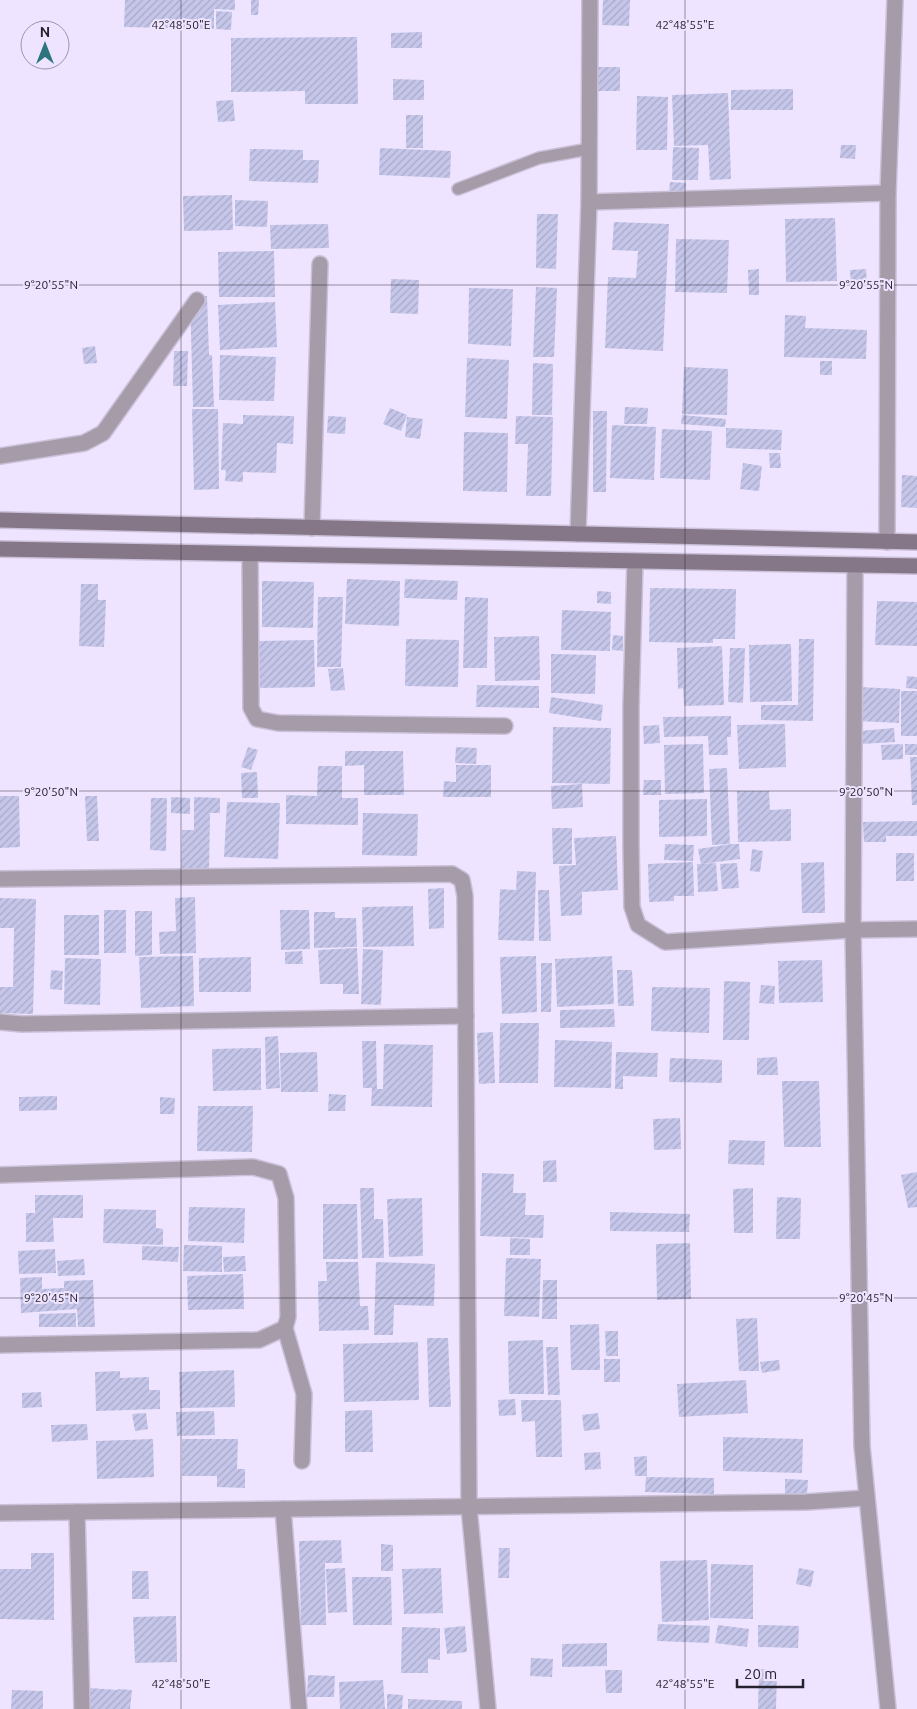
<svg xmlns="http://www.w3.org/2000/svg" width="917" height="1709" viewBox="0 0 917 1709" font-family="Ubuntu,sans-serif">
  <defs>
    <pattern id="building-hatch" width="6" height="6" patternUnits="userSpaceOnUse" patternTransform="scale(1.25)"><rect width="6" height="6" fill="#c5c6e9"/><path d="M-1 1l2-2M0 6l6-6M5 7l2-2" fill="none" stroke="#a9aac8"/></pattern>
  </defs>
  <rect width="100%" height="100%" fill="#eee4ff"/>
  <!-- building -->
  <g fill="url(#building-hatch)">
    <polygon points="125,0 235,0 235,10 214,9 214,29 124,27"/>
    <polygon points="251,0 259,0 258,15 251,15"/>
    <polygon points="603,0 630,0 629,26 602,25"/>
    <polygon points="216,11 232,12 231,30 216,29"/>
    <polygon points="422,32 422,48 391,48 391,33"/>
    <polygon points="357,37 358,104 305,104 305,91 231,92 231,38"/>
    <rect x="598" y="67" width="22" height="24"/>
    <polygon points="393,79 424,80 424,100 393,100"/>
    <polygon points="793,89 793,110 731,110 731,90"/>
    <polygon points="728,93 731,179 710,180 708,145 674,146 672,95"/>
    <polygon points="637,96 668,97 667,150 636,150"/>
    <polygon points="233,100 235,121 218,122 216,101"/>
    <rect x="406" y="115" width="17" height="33"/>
    <polygon points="841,145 856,145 855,159 840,158"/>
    <polygon points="673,147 699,148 698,180 672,180"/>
    <polygon points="380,148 451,151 450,178 379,175"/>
    <polygon points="250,149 303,150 303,160 319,160 318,183 249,181"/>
    <polygon points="670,182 686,183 686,194 669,193"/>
    <polygon points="232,195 233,230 184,231 183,196"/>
    <polygon points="235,200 268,201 267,227 235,226"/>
    <polygon points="537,214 558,214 556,269 536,268"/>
    <polygon points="835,218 837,281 786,282 785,219"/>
    <polygon points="614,222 669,224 663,351 605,348 608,277 636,278 638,251 612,250"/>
    <polygon points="328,224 329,248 271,249 270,225"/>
    <polygon points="676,239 729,240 727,293 675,292"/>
    <polygon points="274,251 275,297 219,297 218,252"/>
    <polygon points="759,269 759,295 749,295 748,270"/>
    <polygon points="866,269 867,284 851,285 850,270"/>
    <polygon points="391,279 419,280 418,314 390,313"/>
    <polygon points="536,287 557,288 554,357 533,357"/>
    <polygon points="469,288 513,289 511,346 468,344"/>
    <polygon points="190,296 207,296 209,355 212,355 214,407 193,407"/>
    <polygon points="275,302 277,347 220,350 218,305"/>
    <polygon points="785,315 806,316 805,328 867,330 866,359 784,357"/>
    <polygon points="95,346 97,363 84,364 82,348"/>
    <polygon points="174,351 188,351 187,386 173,386"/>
    <polygon points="220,355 276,357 274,401 219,400"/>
    <polygon points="467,358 509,360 507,419 465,417"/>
    <rect x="820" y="361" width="12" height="14"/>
    <polygon points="533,363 553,364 552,415 532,415"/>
    <polygon points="684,367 728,369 727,415 682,414"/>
    <polygon points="625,407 648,408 647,424 624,424"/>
    <polygon points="390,408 407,415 401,431 383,424"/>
    <polygon points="192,409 218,409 219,489 194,490"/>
    <polygon points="593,411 607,411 606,492 593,492"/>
    <polygon points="243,415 294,416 293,444 277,443 276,473 243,472 243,482 225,481 226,470 221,470 223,423 243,424"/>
    <polygon points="682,415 726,419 725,427 681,424"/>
    <polygon points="328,416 346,417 345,434 327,433"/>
    <polygon points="516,416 553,417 551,496 526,496 528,444 515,444"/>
    <polygon points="407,417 423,419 420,439 405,437"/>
    <polygon points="612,425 656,427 654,480 610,478"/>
    <polygon points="726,428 782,430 781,450 726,448"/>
    <polygon points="662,429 712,431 710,480 660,478"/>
    <polygon points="464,432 508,433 507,492 463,491"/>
    <polygon points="769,453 780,453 781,468 770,468"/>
    <polygon points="743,463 762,466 759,491 740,489"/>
    <polygon points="902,475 917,476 917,508 901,507"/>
    <polygon points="347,579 400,581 399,626 345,624"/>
    <polygon points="405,579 458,581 457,600 404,598"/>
    <polygon points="262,581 314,582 313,628 262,627"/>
    <polygon points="81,584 98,584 98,600 106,600 104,647 79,646"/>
    <polygon points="650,588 736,589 735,639 713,639 713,643 649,642"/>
    <polygon points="597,591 611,592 611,604 597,603"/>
    <polygon points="318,597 343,597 341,667 317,667"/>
    <polygon points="465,597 488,598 487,668 463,668"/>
    <polygon points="877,601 917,602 917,646 875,645"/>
    <polygon points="562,610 611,612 610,651 561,650"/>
    <polygon points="613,635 623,636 623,651 612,650"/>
    <polygon points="539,636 540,680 495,681 494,637"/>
    <polygon points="406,639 459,640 458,687 405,686"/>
    <polygon points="799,639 814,639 813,721 761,720 761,705 798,705"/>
    <polygon points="314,640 315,687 260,688 259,641"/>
    <polygon points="791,644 792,701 750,702 749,645"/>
    <polygon points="722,646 724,705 684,706 683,688 678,689 677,648"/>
    <polygon points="730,648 745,648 743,703 728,702"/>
    <polygon points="551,654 596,655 595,694 551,693"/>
    <polygon points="343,668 345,690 331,691 328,669"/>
    <polygon points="907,676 917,677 917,689 906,688"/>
    <polygon points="477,685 539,686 539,708 476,707"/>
    <polygon points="859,687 900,689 899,723 858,721"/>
    <rect x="901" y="691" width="16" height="45"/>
    <polygon points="551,697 603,705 601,721 549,713"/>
    <polygon points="731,716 731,737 727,737 728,755 709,755 708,736 664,737 663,717"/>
    <polygon points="785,724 786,767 739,769 737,725"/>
    <polygon points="659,725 660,743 644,744 643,726"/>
    <polygon points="553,727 611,728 610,784 552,783"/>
    <polygon points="894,728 895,742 861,744 860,731"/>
    <polygon points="703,744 704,793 665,794 664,745"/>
    <polygon points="903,744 903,759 882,760 881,745"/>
    <rect x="905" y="744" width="12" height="11"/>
    <polygon points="248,747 258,750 251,770 241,767"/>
    <polygon points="456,747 477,748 476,764 455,763"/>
    <polygon points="345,751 403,751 404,795 364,795 364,765 345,766"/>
    <polygon points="910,757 917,757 917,805 912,805"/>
    <polygon points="456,765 491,765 491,797 443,797 444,781 456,782"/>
    <polygon points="318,766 342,766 342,798 358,798 358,825 286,824 286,795 317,796"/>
    <polygon points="727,768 730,844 712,845 709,769"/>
    <polygon points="257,772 258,798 242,798 241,773"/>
    <polygon points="644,780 661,780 661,795 643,795"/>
    <polygon points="582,784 583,807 552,809 551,786"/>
    <polygon points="737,791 769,791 770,810 791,809 791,841 738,842"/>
    <polygon points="0,796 19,796 20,847 0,848"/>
    <polygon points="85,796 97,796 99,841 87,841"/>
    <polygon points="171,797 190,798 190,814 171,813"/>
    <polygon points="194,797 220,798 220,813 210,813 209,873 181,873 182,830 194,830"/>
    <polygon points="151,798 167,798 166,851 150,850"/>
    <polygon points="707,799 707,836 659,837 659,800"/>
    <polygon points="227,802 280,803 278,859 224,857"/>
    <polygon points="363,813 418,814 417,856 362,855"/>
    <polygon points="917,821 917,836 886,836 886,842 864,842 863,822"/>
    <polygon points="552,828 572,828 572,864 553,864"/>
    <polygon points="616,836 618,890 582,892 582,915 561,916 559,866 576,865 574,838"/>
    <polygon points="665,844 694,845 693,861 664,860"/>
    <polygon points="732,844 739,844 740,859 701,864 698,849"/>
    <polygon points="752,849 763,851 760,872 750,871"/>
    <rect x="896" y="853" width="18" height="28"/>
    <polygon points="693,862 694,896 674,896 674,901 649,902 648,864"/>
    <polygon points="824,862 825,913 802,913 801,863"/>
    <polygon points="716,863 718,891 698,892 697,864"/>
    <polygon points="737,863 739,888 722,889 720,864"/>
    <polygon points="517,871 536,872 534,941 498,940 500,889 516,890"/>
    <polygon points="444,888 444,928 429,929 428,889"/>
    <polygon points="538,890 549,890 551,941 539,941"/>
    <polygon points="195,897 196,953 160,954 159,932 176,931 175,898"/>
    <polygon points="0,898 36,899 33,1014 0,1013 0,987 13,987 14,928 0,928"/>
    <polygon points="413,906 414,946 363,947 362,907"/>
    <rect x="104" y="910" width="22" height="43"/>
    <polygon points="280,910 309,910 310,949 281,950"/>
    <polygon points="135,911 152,911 152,955 135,956"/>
    <polygon points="314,912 335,912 335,918 356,918 357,947 314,948"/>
    <rect x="64" y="915" width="35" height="40"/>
    <polygon points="357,948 359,994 343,994 343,984 320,984 318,950"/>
    <polygon points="363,949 383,950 381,1005 361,1004"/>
    <polygon points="302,951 303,964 285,964 285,952"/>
    <polygon points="193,956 194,1006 141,1008 139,957"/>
    <polygon points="536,956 537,1012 502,1014 500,957"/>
    <polygon points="612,956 614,1004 557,1007 555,959"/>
    <polygon points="251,957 251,992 199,992 199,958"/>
    <polygon points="65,958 101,959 100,1005 64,1004"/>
    <polygon points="822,960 823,1002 779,1003 778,961"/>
    <polygon points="541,963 552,963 551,1012 541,1012"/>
    <polygon points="51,970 63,971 62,990 50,989"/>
    <polygon points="617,970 632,970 634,1006 618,1006"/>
    <polygon points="724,981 750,982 749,1040 723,1040"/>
    <polygon points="761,985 775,986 774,1004 759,1003"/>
    <polygon points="652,987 710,988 709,1033 651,1031"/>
    <polygon points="614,1009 615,1027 560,1028 560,1010"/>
    <polygon points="500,1023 539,1023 538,1083 499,1083"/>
    <polygon points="493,1032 495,1083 479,1084 477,1033"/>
    <polygon points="278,1036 280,1088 266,1089 265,1037"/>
    <polygon points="555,1040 612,1042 611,1088 554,1087"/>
    <polygon points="362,1041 376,1041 377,1089 383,1089 384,1044 433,1045 432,1107 371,1106 372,1088 363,1088"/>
    <polygon points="261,1048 261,1090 213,1091 212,1049"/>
    <polygon points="317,1052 318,1092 281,1092 280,1053"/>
    <polygon points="616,1052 658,1053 657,1077 623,1076 623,1089 615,1089"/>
    <polygon points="777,1057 778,1075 757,1075 757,1058"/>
    <polygon points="670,1058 722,1060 722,1083 669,1082"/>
    <polygon points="782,1081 819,1081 821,1147 784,1147"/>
    <polygon points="329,1094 346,1095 345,1111 328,1111"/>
    <polygon points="57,1096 57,1110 19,1111 19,1097"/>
    <polygon points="160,1097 175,1098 174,1114 160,1114"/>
    <polygon points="198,1106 253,1106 252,1152 197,1151"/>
    <polygon points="680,1118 681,1149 654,1150 653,1119"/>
    <polygon points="729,1140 765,1141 764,1165 728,1164"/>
    <polygon points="556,1160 557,1182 543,1182 543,1161"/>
    <polygon points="917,1172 917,1207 908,1208 901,1175"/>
    <polygon points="482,1173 514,1174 513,1193 526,1193 525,1215 544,1215 543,1238 480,1236"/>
    <polygon points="360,1188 374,1188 374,1219 383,1219 384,1258 362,1258"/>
    <polygon points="753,1188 753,1233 734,1233 733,1189"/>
    <polygon points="35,1195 83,1195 83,1218 53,1218 54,1242 26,1242 26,1213 35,1213"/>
    <polygon points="777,1197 801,1198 800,1239 776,1239"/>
    <polygon points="422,1198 423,1256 389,1257 387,1199"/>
    <polygon points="323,1204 357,1204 358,1259 323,1259"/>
    <polygon points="189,1207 245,1208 244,1243 188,1241"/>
    <polygon points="104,1209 156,1210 156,1228 163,1229 163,1245 103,1243"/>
    <polygon points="610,1212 690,1214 689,1232 610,1231"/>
    <polygon points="510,1238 530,1239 530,1255 510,1255"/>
    <polygon points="690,1243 691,1299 657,1300 656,1244"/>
    <polygon points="184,1245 222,1246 222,1272 183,1271"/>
    <polygon points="142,1246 179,1247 178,1262 142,1260"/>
    <polygon points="55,1249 56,1273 19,1274 18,1251"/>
    <polygon points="245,1256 246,1271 224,1272 223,1257"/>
    <polygon points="506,1258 541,1259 539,1317 504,1316"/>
    <polygon points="84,1259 85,1275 58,1276 57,1261"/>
    <polygon points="326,1262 358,1262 360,1306 368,1306 369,1330 319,1331 318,1281 327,1281"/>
    <polygon points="376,1262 435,1264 434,1306 394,1305 393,1335 374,1335"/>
    <polygon points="243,1274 244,1309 188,1310 187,1276"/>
    <polygon points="42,1277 42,1289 64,1288 64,1281 93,1280 95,1327 78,1327 77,1309 21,1313 20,1278"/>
    <polygon points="543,1280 557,1280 557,1319 542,1319"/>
    <polygon points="76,1313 76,1327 39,1327 39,1314"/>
    <polygon points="757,1318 759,1371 739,1371 736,1319"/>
    <polygon points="599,1324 600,1370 571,1370 570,1325"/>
    <polygon points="605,1331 618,1331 618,1356 606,1356"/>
    <polygon points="427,1338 448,1338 451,1407 429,1407"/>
    <polygon points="543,1340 544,1394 509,1394 508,1341"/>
    <polygon points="418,1342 419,1400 344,1402 343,1344"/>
    <polygon points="546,1347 558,1347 560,1395 548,1395"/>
    <rect x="604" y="1359" width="16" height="23"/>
    <polygon points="779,1360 780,1370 762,1373 760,1362"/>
    <polygon points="234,1370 235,1407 180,1408 179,1372"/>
    <polygon points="120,1371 120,1378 149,1377 149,1390 160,1390 160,1409 96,1411 95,1372"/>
    <polygon points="746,1380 748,1413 679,1417 677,1384"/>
    <polygon points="41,1392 42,1407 22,1408 22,1393"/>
    <polygon points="515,1399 516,1415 499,1416 498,1400"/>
    <polygon points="521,1400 561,1400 562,1457 536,1457 535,1421 522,1422"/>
    <polygon points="372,1410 373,1452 345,1452 345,1411"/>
    <polygon points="214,1411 215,1435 177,1436 176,1412"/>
    <polygon points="146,1413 148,1429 135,1431 132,1414"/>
    <polygon points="598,1413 600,1429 584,1431 582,1415"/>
    <polygon points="87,1424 88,1440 52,1442 51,1425"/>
    <polygon points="723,1437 803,1439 802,1473 723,1471"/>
    <polygon points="153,1439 154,1477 97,1479 96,1441"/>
    <polygon points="182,1439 238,1439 237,1469 245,1469 245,1488 217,1487 217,1476 182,1476"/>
    <polygon points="600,1452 601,1469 585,1470 584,1453"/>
    <polygon points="647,1456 647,1476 635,1476 634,1457"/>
    <polygon points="646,1477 714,1478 714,1494 645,1492"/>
    <polygon points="785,1479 808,1480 807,1495 785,1495"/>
    <polygon points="341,1540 342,1563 325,1563 326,1625 301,1625 299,1541"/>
    <polygon points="381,1544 393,1545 393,1571 381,1571"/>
    <polygon points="499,1548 510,1548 509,1578 498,1578"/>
    <polygon points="31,1553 54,1553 54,1620 0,1619 0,1569 31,1569"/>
    <polygon points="707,1560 709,1620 662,1622 660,1561"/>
    <polygon points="711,1564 753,1565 753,1619 710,1618"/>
    <polygon points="345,1568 347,1612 328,1613 326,1569"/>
    <polygon points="441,1568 443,1613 404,1614 402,1569"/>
    <polygon points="799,1568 814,1571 811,1587 796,1584"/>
    <polygon points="132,1571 148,1571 149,1599 132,1599"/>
    <polygon points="352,1577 391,1577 392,1625 353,1625"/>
    <polygon points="176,1616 177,1662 135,1663 133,1617"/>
    <polygon points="658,1624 710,1626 709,1643 657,1641"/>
    <polygon points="718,1625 749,1629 747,1647 715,1643"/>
    <polygon points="758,1625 799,1626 798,1648 758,1647"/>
    <polygon points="465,1626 467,1652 447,1654 444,1628"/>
    <polygon points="402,1627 440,1628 440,1660 428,1659 428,1673 401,1673"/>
    <polygon points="607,1643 607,1666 562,1667 562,1644"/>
    <polygon points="531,1658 553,1659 552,1677 530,1676"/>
    <polygon points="759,1669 777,1670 776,1709 758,1709"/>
    <polygon points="605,1670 622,1670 622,1693 606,1693"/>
    <polygon points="308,1675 335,1676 334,1697 307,1697"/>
    <polygon points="383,1680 385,1709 340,1709 339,1682"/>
    <polygon points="90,1688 118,1690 118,1689 132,1690 130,1709 88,1709"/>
    <polygon points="12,1690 43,1691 43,1709 11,1709"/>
    <polygon points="387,1694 403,1695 402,1709 387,1709"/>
    <polygon points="408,1699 462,1701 462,1709 408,1709"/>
  </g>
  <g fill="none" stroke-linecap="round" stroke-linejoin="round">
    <!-- lane casing -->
    <g stroke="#cac1d9" stroke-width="14">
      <polyline id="lane" points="458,189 539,158 589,149"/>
    </g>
    <!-- street casing -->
    <g stroke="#cac1d9" stroke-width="18">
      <g id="street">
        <polyline points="589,202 888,193"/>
        <polyline points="0,456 84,443 103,433 197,300"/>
        <polyline points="312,528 320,264"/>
        <polyline points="578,534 589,202 590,0"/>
        <polyline points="887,542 888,193 895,0"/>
        <polyline points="250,554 251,708 257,719 278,723 505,726"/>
        <polyline points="635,561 631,706 631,844 632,907 638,925 665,942 853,930 917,929"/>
        <polyline points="855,565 853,930 862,1446 888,1709"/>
        <polyline points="0,879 452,874 462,880 465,896 469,1507 488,1709"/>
        <polyline points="0,1022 22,1024 466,1016"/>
        <polyline points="0,1175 253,1167 279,1174 286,1198 288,1317 285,1328 304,1394 302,1461"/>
        <polyline points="0,1345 259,1340 285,1328"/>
        <polyline points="283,1509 299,1709"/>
        <polyline points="77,1512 82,1709"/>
        <polyline points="0,1513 806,1502 866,1498"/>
      </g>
    </g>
    <!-- secondary casing -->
    <g stroke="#cac1d9" stroke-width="18">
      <g id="secondary">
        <polyline points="0,520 917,542"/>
        <polyline points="0,549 917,566"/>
      </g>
    </g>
    <!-- lane -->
    <use href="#lane" stroke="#a69ba8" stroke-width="11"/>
    <!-- street -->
    <use href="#street" stroke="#a69ba8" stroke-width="15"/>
    <!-- secondary -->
    <use href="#secondary" stroke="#857688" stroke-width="15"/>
  </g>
  <!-- ticks -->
  <path fill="none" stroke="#26212e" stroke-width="1" stroke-opacity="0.45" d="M 181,0 L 181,1709M 685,0 L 685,1709M 0,285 L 917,285M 0,791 L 917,791M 0,1298 L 917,1298"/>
  <g font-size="12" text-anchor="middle" fill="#26212e" stroke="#eee4ff" stroke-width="4" stroke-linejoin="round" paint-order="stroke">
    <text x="181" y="29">42°48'50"E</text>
    <text x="685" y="29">42°48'55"E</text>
    <text x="51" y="289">9°20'55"N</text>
    <text x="866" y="289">9°20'55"N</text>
    <text x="51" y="796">9°20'50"N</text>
    <text x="866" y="796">9°20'50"N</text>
    <text x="51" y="1302">9°20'45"N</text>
    <text x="866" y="1302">9°20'45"N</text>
    <text x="181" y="1688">42°48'50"E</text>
    <text x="685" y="1688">42°48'55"E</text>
  </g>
  <!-- north arrow -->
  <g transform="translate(45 45)"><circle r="24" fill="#eee4ff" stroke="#9e96ab"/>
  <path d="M0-4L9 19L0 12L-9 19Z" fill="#2c757d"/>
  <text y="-8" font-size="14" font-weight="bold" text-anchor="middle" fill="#26212e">N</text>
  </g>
  <!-- scale -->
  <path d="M737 1679v8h66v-8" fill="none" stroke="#26212e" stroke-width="2.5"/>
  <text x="744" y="1679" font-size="15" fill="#26212e" stroke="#eee4ff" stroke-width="4" paint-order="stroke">20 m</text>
</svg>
